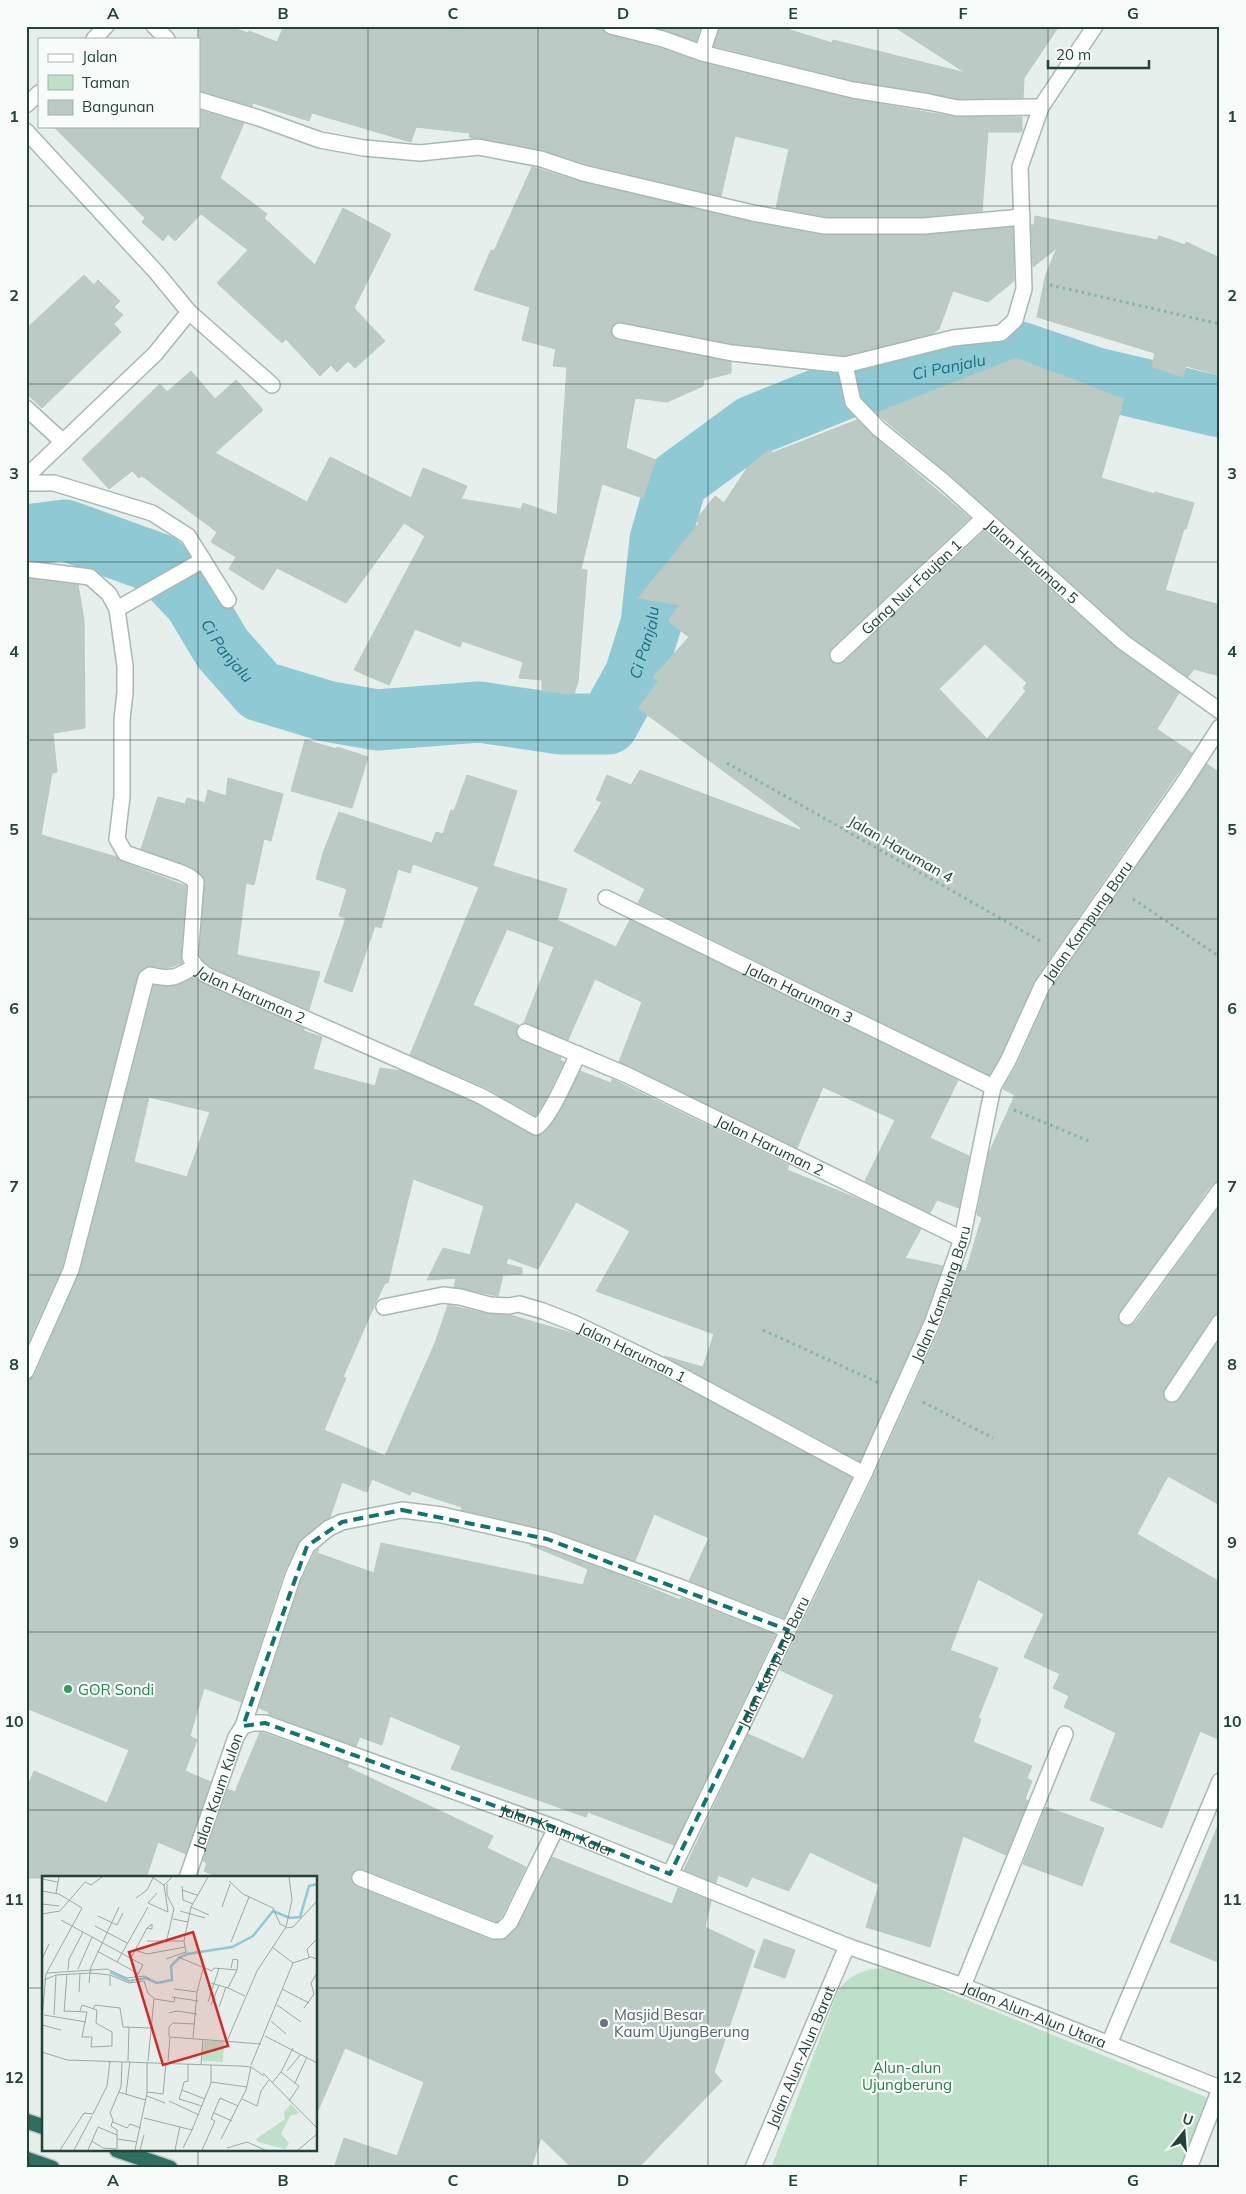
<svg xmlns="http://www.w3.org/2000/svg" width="1246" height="2194" viewBox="0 0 1246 2194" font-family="Mulish,sans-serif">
  <rect width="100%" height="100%" fill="#e6efeb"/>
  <!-- green -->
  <path fill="#bfe0c8" d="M 881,1968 L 893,1970 L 1208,2098 L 1180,2168 L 771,2168 L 838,1991 C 849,1975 862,1970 881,1968 Z"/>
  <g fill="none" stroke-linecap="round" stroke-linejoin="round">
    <!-- river -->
    <path stroke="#8ec9d4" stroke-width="61" id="s1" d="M 26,535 L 65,530 L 159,564 L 194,601 L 222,648 L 260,691 L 326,711 L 377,720 L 479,712 L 561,724 L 608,724 L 635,675 L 651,624 L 660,540 L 677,481 L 752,426 L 849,387 L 1020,352 L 1096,378 L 1220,407"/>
  </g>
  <!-- building -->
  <g fill="#bbcac4" stroke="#b8c9c2" fill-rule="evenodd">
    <polygon points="199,26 227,26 248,33 249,31 277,42 284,26 602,26 604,32 609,35 660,48 699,62 851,99 955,117 1022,117 1022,132 988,132 982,211 924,217 826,217 776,208 789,149 735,136 721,196 586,164 543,150 469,137 470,133 416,127 411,142 312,113 309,121 253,103 252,106 199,91"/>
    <polygon points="651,26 701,26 696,41"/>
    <polygon points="720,26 777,26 832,43 833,40 966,73 893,26 1059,26 1024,78 1023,98 958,99 855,81 714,46"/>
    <polygon points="199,110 244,123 220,178 267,214 264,218 315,265 343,208 391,234 354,308 385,341 355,368 348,361 337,372 331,365 320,376 286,339 282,343 217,283 248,250 201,214 175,241 168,234 163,241 142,222 145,218 53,126 199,126"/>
    <polygon points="532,167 581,182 751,222 824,235 924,235 1013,227 1014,281 988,302 953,291 939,329 932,334 844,356 733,344 617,322 611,330 614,338 618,340 731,362 731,373 704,380 703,386 667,402 635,398 626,448 656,460 643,498 602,484 581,569 587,570 578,682 574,694 542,691 542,680 519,678 523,662 462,641 460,647 415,629 389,685 354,670 425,536 404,523 346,603 277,568 263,590 229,569 236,557 211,542 217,532 142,476 139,478 132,471 109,489 82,459 160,384 167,392 191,371 215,399 236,380 263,410 215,453 307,502 330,457 411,498 423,468 467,486 461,499 521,509 523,503 557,515 567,367 553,366 556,349 522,340 530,307 474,290 491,250 494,251"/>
    <polygon points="1035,216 1157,240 1159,236 1185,245 1186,242 1220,258 1220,375 1186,366 1183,377 1152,367 1155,353 1037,317 1046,274 1057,248 1033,267 1031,225 1034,225"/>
    <polygon points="84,275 94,285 98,280 120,301 114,307 123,315 114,324 121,332 42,408 26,393 26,329"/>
    <polygon points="1016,358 1124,399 1101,478 1155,494 1155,492 1194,503 1186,529 1184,529 1165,590 1220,605 1220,676 1194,669 1188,677 1129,635 949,474 876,413"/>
    <path d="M 857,420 L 873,436 L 970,518 L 832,648 L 829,657 L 832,662 L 840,664 L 844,662 L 984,531 L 1117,649 L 1179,693 L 1157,729 L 1192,753 L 1034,981 L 1000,1057 L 989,1075 L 638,903 L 645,889 L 574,851 L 602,802 L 596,800 L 607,775 L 631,785 L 640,770 L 800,830 L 801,828 L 638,708 L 658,681 L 653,677 L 689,637 L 668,621 L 679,605 L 638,598 L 699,523 L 696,520 L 715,496 L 724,503 L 747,468 L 770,449 L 772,453 ZM 985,644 L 1027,683 L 1023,688 L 1026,691 L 987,739 L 939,689 Z"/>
    <polygon points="26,578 78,585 84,620 85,728 53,733 57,772 52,773 41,835 117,857 122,862 186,886 181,956 182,963 168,968 148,966 137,976 62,1267 26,1347"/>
    <polygon points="305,740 337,749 337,747 368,757 352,808 291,791"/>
    <polygon points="1207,764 1220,773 1220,1181 1212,1184 1118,1316 1119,1321 1126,1326 1135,1323 1220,1206 1220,1313 1212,1317 1163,1394 1164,1399 1171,1403 1179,1400 1220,1339 1220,1505 1168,1476 1137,1534 1220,1582 1220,1740 1200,1731 1162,1828 1090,1800 1116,1733 1064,1707 1069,1696 1053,1688 1060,1674 1024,1657 1044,1614 978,1579 950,1650 998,1668 978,1718 981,1719 973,1742 1032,1766 1027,1778 1032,1781 1025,1799 1028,1801 1006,1855 963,1836 930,1947 866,1927 879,1885 810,1852 789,1891 752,1877 747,1887 718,1875 716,1883 684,1870 748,1734 804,1759 834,1695 780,1670 873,1478 942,1325 961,1270 966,1271 982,1217 977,1215 989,1153 1015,1095 1003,1089 1017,1065 1050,991"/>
    <polygon points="467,775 517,791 493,866 567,889 557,920 616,947 630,920 958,1080 930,1138 969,1156 959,1208 937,1200 930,1213 865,1181 895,1120 823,1087 797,1148 619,1062 642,1002 595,979 568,1040 524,1023 554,947 507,929 473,1005 519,1025 516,1033 518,1038 561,1057 560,1060 564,1062 545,1101 535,1116 485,1087 410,1055 479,887 413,864 410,873 398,869 381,928 375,926 352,992 324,982 346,918 339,916 347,889 316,879 323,853 339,812 432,843 436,832 443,834 451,810 454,811"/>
    <polygon points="228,778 283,794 271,841 264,839 254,885 246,883 237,955 320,972 309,1010 211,967 202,960 200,955 204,878 196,870 186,865 141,849 158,797 185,804 187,798 205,803 208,790 226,796"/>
    <path d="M 193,978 L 304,1028 L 304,1031 L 322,1037 L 313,1069 L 375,1086 L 380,1068 L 402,1071 L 477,1104 L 532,1135 L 542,1134 L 554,1121 L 580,1071 L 611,1083 L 612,1079 L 789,1165 L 787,1170 L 856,1198 L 921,1229 L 905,1258 L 943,1266 L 924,1318 L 860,1461 L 664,1356 L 703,1367 L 714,1334 L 596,1291 L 630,1231 L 576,1202 L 538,1269 L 508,1258 L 506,1264 L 522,1268 L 522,1274 L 503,1275 L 498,1296 L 454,1287 L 456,1278 L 427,1280 L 443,1248 L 470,1255 L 484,1206 L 413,1179 L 388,1283 L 385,1283 L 375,1304 L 343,1377 L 346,1378 L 324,1430 L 385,1456 L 435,1343 L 448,1305 L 488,1314 L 510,1315 L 572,1333 L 663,1376 L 852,1478 L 784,1618 L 689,1581 L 709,1538 L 654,1514 L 635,1561 L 550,1530 L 461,1510 L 462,1507 L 412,1491 L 410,1495 L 372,1479 L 367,1492 L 342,1482 L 330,1517 L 301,1539 L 284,1572 L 241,1702 L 204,1688 L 190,1736 L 197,1740 L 185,1771 L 211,1782 L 186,1854 L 158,1842 L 146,1878 L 26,1878 L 26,1791 L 34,1771 L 107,1803 L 129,1750 L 26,1708 L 26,1380 L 35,1375 L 80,1272 L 154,985 L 175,986 ZM 149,1097 L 210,1112 L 187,1177 L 134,1162 Z"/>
    <polygon points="381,1543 583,1585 588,1569 530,1545 544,1548 627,1578 680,1600 681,1598 775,1635 674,1845 588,1812 586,1817 451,1769 461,1746 390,1716 382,1745 360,1737 356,1746 268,1714 269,1712 259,1708 302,1579 315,1552 319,1549 317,1553 374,1573"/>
    <polygon points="260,1732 349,1763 347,1767 493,1836 487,1848 526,1867 502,1916 497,1922 363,1869 355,1870 351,1879 357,1887 491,1940 505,1939 517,1928 552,1857 672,1904 678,1888 711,1901 705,1927 755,1951 714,2072 722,2081 638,2168 572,2168 541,2138 531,2168 334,2168 344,2138 397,2156 424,2082 345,2048 316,2115 316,1878 220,1878 204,1871 207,1863 203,1861 228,1789 235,1792"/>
    <polygon points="1046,1807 1104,1828 1082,1886 1023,1864"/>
    <polygon points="1219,1823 1220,1823 1220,1963 1170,1942"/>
    <polygon points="764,1939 795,1950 785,1978 754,1967"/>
  </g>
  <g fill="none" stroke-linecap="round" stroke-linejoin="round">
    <!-- minor casing -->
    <g stroke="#a8b8b2" stroke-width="18">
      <g id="minor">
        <polyline points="154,26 167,39"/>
        <polyline points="611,26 663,39 702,53 853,90 929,102 957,108 1041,107"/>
        <polyline points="94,39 106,26"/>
        <polyline points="702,53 711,26"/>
        <polyline points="199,100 259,118 320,140 364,148 420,153 478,147 541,159 583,173 753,213 825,226 924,226 1022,217"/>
        <polyline points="26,105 39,93"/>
        <polyline points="26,131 157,273 189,312 155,354 26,477"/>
        <polyline points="189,312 272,385"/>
        <polyline points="620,331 732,353 845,365 953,338 1001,333 1015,320 1024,289 1020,167 1041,107 1095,26"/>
        <path id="s2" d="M 845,365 L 853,402 L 879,429 L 943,481 L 1123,642 L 1220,711"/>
        <polyline points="26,408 62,441"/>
        <polyline points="26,483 54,483 152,513 188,536 228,600"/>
        <path id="s3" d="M 26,569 L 90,577 L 109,594 L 117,609 L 125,666 L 125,692 L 122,720 L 122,796 L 117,839 L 125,853 L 182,873 L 190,877 L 196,882 L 190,957 L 195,966 L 206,975 L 481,1096 L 536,1127 C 548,1122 571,1069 578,1054"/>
        <polyline points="117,609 203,560"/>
        <path id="s4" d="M 838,655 L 984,518"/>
        <path id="s5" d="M 606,898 L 993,1087"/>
        <path id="s6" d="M 525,1032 L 627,1075 L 962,1239"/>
        <path id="s7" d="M 384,1307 L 443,1295 L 460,1297 L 490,1305 L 509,1306 L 519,1304 L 543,1311 L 576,1324 L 667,1368 L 864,1474"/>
        <polyline points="1127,1317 1220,1190"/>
        <path d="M 26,1371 L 71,1270 L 146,978 L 150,975 C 172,980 176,978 195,966"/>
        <polyline points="1172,1394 1220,1322"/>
        <polyline points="243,1726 293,1576 307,1546 329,1528 342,1522 402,1510 442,1515 547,1539 680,1587 788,1630"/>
        <path id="s8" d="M 670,1874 L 864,1474 L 933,1321 L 962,1239 L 993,1087 L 1008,1061 L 1042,986 L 1183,784 L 1220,727"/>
        <path id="s9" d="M 187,1878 L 236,1737 L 243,1726 L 253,1723 L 265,1723 L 556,1828 L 847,1946 L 963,1986 L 1220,2088"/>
        <polyline points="360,1878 494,1931 501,1931 510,1922 556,1828"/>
        <polyline points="963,1986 1065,1734"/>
        <polyline points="1109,2044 1220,1781"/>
        <path id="s10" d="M 753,2168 L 847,1946"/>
        <polyline points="1189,2168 1220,2089"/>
      </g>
    </g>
    <!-- highway casing -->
    <g stroke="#c2cac8" stroke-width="18">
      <g id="highway">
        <polyline points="26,2121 44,2127"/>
        <polyline points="117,2150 170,2168"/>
        <polyline points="26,2159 52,2168"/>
      </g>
    </g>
    <!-- path -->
    <g stroke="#86b3a5" stroke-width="3" stroke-dasharray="2.5 4" stroke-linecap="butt">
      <polyline points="1050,285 1220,324"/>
      <polyline points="727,763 1042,942"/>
      <polyline points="1133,899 1220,957"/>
      <polyline points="1014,1110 1089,1141"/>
      <polyline points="763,1330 879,1383"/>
      <polyline points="923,1402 993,1438"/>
    </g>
    <!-- minor -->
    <use href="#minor" stroke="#fff" stroke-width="15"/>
    <!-- highway -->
    <use href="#highway" stroke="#2f6f62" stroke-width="15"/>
  </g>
  <!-- marked area -->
  <path fill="none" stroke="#0f766e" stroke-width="4" stroke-dasharray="10 6" stroke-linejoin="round" d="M 402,1510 L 547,1539 L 788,1630 L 670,1874 L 556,1828 L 265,1723 L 243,1726 L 307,1546 L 342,1522 Z"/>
  <!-- grid -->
  <path fill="none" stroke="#24423a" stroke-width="1" stroke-opacity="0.55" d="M 198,26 L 198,39M 368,26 L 368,2168M 538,26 L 538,2168M 708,26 L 708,2168M 878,26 L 878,2168M 1048,26 L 1048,2168M 198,126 L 198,1878M 26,206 L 1220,206M 26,384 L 1220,384M 26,562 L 1220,562M 26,740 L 1220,740M 26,919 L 1220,919M 26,1097 L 1220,1097M 26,1275 L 1220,1275M 26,1454 L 1220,1454M 26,1632 L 1220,1632M 26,1810 L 1220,1810M 26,1988 L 44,1988M 316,1988 L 1220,1988M 198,2150 L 198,2168"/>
  <!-- markers -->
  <circle fill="#2e9e5b" stroke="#f7fbf9" stroke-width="2" cx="68" cy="1689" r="5"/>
  <circle fill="#6b7280" stroke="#f7fbf9" stroke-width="2" cx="604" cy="2023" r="5"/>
  <g text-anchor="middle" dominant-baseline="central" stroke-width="4.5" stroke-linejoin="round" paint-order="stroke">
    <!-- street labels -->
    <g font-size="15" fill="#24423a" stroke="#f7fbf9">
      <text stroke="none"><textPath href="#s2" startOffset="278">Jalan Haruman 5</textPath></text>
      <text stroke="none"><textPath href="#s4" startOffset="100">Gang Nur Faujan 1</textPath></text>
      <text transform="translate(901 849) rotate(30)">Jalan Haruman 4</text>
      <text stroke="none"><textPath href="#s8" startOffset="1046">Jalan Kampung Baru</textPath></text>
      <text stroke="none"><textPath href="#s3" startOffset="580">Jalan Haruman 2</textPath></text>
      <text stroke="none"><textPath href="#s5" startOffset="215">Jalan Haruman 3</textPath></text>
      <text stroke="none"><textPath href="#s6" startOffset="270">Jalan Haruman 2</textPath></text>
      <text stroke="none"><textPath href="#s8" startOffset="641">Jalan Kampung Baru</textPath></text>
      <text stroke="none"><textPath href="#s7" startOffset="261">Jalan Haruman 1</textPath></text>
      <text stroke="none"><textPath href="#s8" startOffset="236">Jalan Kampung Baru</textPath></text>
      <text stroke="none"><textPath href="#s9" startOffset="92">Jalan Kaum Kulon</textPath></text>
      <text stroke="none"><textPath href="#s9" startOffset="496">Jalan Kaum Kaler</textPath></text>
      <text stroke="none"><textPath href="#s9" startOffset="1008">Jalan Alun-Alun Utara</textPath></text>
      <text stroke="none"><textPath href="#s10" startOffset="121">Jalan Alun-Alun Barat</textPath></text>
    </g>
    <!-- leisure labels -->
    <g font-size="15" fill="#27864d" stroke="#f7fbf9" text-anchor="start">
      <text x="78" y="1689">GOR Sondi</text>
    </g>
    <!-- worship labels -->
    <g font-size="15" fill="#5b616d" stroke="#f7fbf9" text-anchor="start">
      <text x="614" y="2014">Masjid Besar<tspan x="614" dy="17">Kaum UjungBerung</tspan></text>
    </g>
    <!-- park labels -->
    <g font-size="15" fill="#2d7a4b" stroke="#f7fbf9">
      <text x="907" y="2067">Alun-alun<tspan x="907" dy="17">Ujungberung</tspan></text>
    </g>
    <!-- water labels -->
    <g font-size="16" font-style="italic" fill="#1c6f80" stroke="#f7fbf9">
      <text stroke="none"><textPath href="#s1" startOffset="1210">Ci Panjalu</textPath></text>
      <text stroke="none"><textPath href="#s1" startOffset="745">Ci Panjalu</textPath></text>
      <text stroke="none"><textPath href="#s1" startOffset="250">Ci Panjalu</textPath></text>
    </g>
  </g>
  <!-- overview -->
  <g transform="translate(42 1876)">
    <rect width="275" height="275" fill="#e6efeb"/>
    <path d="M 162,165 L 182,165 L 181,186 L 160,185 ZM 249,228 L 257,237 L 248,240 L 239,258 L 247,267 L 243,273 L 216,266 L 214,263 L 243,243 L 242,236 Z" fill="#bfe0c8"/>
    <path fill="none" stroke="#8ec9d4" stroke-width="2.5" d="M 68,96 L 87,105 L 104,102 L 115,107 L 130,104 L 129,90 L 137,82 L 145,78 L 190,71 L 211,60 L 231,35 L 248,42 L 258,41 L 267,10 L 275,8"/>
    <path fill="none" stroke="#98aaa4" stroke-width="1" d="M 110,1 L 122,9 L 130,1M 0,3 L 16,6M 187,5 L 201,18 L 231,32 L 238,48 L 244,51M 140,10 L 141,24 L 151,28M 140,14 L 155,19M 0,15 L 17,18 L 40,32 L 4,98 L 0,141M 14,17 L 17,1M 115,17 L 106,27 L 126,36 L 122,9M 94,22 L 105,14 L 111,2M 0,28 L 17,30M 149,31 L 167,39M 180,31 L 188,8M 138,35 L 163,42M 0,38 L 18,35 L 43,6 L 49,9 L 60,1M 56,40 L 75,49 L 81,37M 131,43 L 146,46M 19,44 L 101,89 L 95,100M 53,50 L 85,67M 244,52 L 251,51 L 275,25M 105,65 L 142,65M 189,66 L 207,21M 124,67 L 132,33 L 125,19 L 125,8M 230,71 L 251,87M 93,74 L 105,78 L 143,71M 55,75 L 75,86M 136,81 L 170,95 L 172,92 L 195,94 L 186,112 L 203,120M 267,81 L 265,73 L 275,63M 89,82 L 105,52 L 110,48 L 110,53 L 105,52M 0,83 L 7,68M 124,83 L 144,76 L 142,65 L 149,31 L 166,1M 189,92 L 191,83 L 196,84 L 195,94M 36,93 L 50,61M 26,94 L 27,83 L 41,56M 5,97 L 65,93 L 85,102 L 103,100 L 108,103M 97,98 L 75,86 L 106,31M 68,99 L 87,107 L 102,105 L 106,117 L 113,123 L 132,126 L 133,121M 2,104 L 14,99 L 48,97 L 47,107M 169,107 L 186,112M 68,110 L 68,99 L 48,97 L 49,91 L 77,31M 132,113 L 155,116M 240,113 L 267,127M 37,116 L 38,98M 130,121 L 156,125M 166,126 L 177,92M 169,129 L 177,109M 235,129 L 259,146M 177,131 L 184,111M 262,132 L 272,118 L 269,107 L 275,97M 51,133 L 53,129 L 78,132 L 81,151 L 109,152M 22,135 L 45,136 L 40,161 L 50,161 L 49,171 L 70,170 L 70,156 L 54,147 L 55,134 L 40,129 L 38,135M 22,136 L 25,98M 127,137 L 135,135 L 155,138M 2,139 L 44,146M 12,139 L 14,99M 229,145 L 244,158M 0,149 L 19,154M 223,160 L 275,187M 127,161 L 127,151 L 131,147 L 153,148M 151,162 L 155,116 L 161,93M 185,165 L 215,95 L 244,51 L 250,24 L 247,1M 0,176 L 25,184 L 198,190 L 209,191 L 222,200M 86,185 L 87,151M 106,185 L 112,123M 126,185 L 128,161 L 219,168M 146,188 L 146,205 L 142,206 L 140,214 L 163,223M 159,188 L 161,163M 209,189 L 251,87 L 269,81 L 275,83M 245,195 L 259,178M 239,196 L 251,172M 221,197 L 275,252M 169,206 L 205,211M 230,207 L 239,196 L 253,207 L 265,181M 140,214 L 137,223 L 160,230M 76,216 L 104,224M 105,216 L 121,218 L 124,187M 84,218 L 88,185M 105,220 L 123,227M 200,223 L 215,230 L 219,215 L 227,204M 127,225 L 157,239M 247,225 L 257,210 L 253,207M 172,237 L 190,245M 102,242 L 150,254 L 169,207 L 169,189M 71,246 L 85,252 L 88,248 L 99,252M 75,263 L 95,266M 179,263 L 204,214 L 209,191M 50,265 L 61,272 L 75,273 L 75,254 L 69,250 L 71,244 L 68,237 L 79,211 L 80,186M 141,272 L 150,254M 185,272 L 205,266 L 223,274M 18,274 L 42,237 L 51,238 L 65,210 L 68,185M 32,274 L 50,240M 46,274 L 56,251 L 75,259M 93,274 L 105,217 L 105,186M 98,274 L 102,259M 133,274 L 138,250M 160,274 L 173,245 L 169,243 L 178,222 L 196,230M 256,274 L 275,258"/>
    <path fill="#d62828" fill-opacity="0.15" stroke="#d62828" stroke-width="2.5" d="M 151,56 L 186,170 L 121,189 L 87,76 Z"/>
    <rect width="275" height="275" fill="none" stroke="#24423a" stroke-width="2.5"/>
  </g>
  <!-- border -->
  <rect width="1246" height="2194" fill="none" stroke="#f7fbf9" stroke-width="55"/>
  <!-- legend -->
  <rect x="38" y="38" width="162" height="90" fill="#f7fbf9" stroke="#a3b1ad"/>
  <rect x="48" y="54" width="25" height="8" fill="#ffffff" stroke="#a3b1ad"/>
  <text x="82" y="62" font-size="15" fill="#24423a">Jalan</text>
  <rect x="48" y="75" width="25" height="15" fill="#bfe0c8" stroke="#a3b1ad"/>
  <text x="82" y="88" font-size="15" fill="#24423a">Taman</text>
  <rect x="48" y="100" width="25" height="15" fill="#bbcac4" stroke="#a3b1ad"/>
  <text x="82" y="112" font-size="15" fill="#24423a">Bangunan</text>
  <!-- north arrow -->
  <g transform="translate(1184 2132) rotate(17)" stroke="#f7fbf9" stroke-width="4" paint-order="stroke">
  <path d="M0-4L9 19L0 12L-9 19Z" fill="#24423a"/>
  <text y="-8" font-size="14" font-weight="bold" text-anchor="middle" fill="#24423a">U</text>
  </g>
  <!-- scale -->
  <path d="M1048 60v8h101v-8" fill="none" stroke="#24423a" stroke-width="2.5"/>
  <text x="1056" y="60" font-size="15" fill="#24423a" stroke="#f7fbf9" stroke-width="4" paint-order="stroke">20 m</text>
  <rect x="28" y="28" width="1190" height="2138" fill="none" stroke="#24423a" stroke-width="2"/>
  <g font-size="16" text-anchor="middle" font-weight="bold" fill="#24423a">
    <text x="113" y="19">A</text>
    <text x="283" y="19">B</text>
    <text x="453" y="19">C</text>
    <text x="623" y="19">D</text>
    <text x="793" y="19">E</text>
    <text x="963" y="19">F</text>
    <text x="1133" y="19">G</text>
    <text x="14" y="122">1</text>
    <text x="1232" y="122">1</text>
    <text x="14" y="301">2</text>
    <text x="1232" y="301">2</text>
    <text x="14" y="479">3</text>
    <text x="1232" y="479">3</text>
    <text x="14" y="657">4</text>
    <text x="1232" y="657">4</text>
    <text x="14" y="835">5</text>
    <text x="1232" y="835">5</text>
    <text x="14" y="1014">6</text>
    <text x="1232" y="1014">6</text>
    <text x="14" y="1192">7</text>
    <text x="1232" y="1192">7</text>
    <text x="14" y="1370">8</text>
    <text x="1232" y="1370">8</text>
    <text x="14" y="1548">9</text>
    <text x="1232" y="1548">9</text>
    <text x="14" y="1727">10</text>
    <text x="1232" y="1727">10</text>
    <text x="14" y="1905">11</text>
    <text x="1232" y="1905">11</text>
    <text x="14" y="2083">12</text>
    <text x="1232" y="2083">12</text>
    <text x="113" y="2186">A</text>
    <text x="283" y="2186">B</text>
    <text x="453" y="2186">C</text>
    <text x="623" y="2186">D</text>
    <text x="793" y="2186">E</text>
    <text x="963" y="2186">F</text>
    <text x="1133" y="2186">G</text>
  </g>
</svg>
